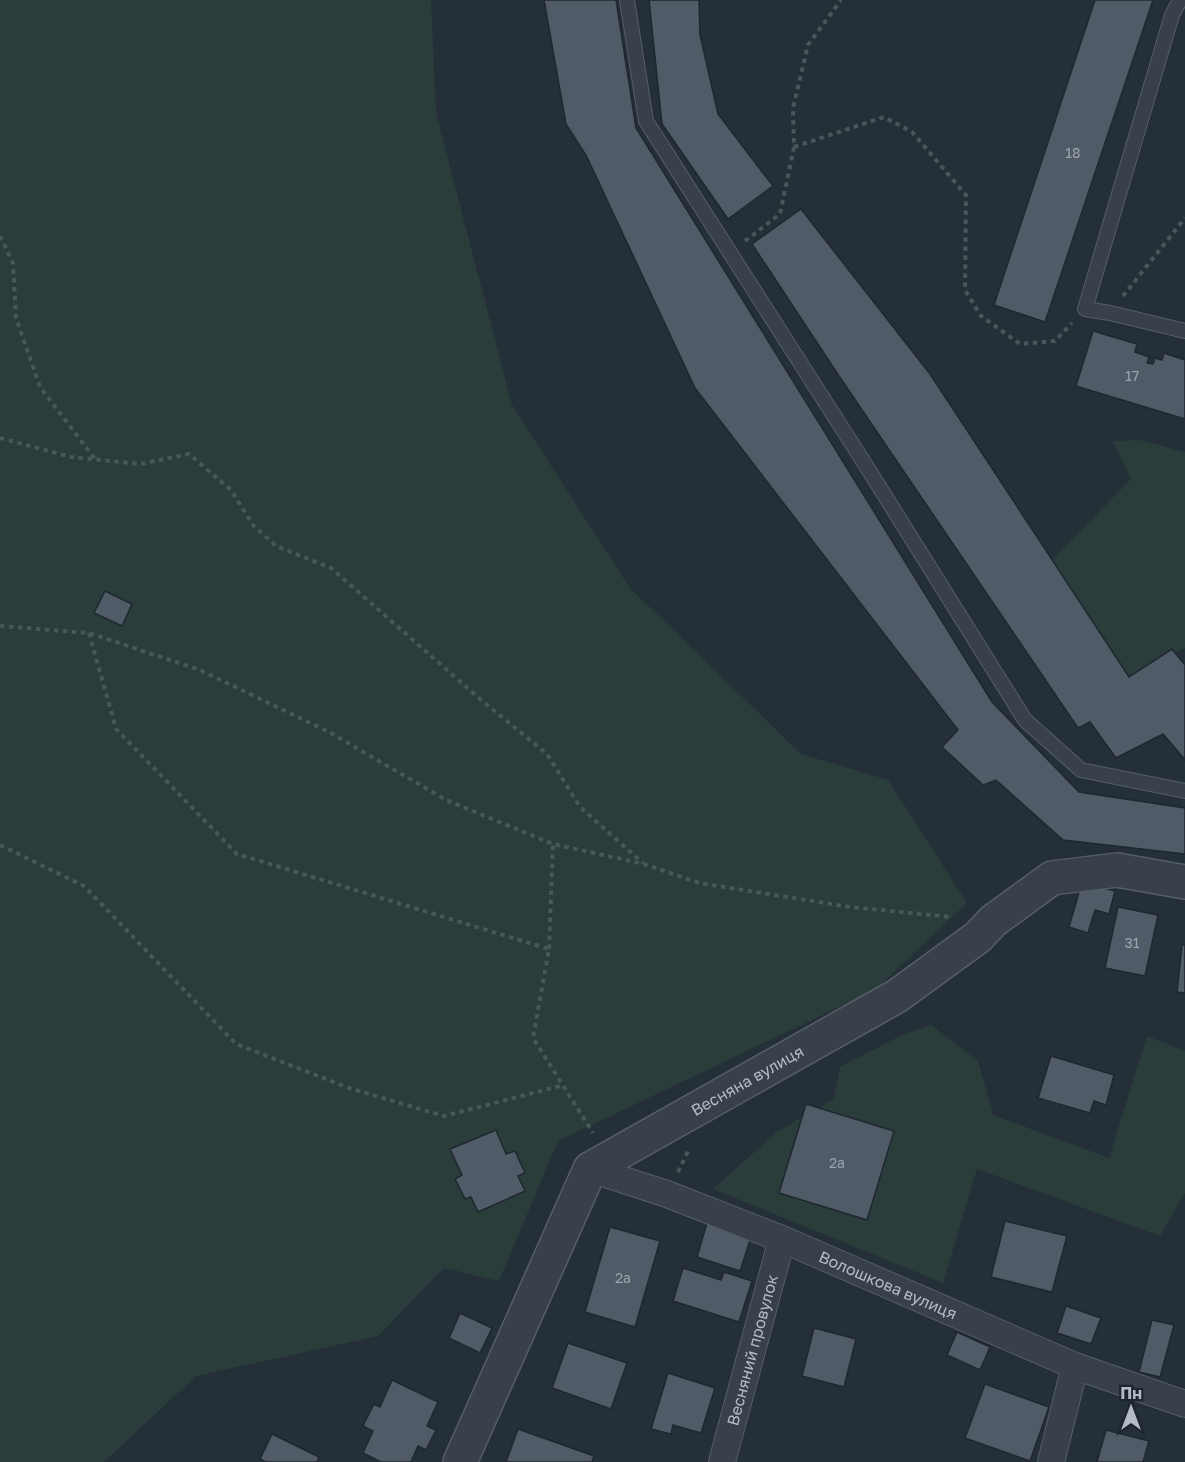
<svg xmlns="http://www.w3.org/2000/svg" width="1185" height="1462" viewBox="0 0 1185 1462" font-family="'Golos Text',sans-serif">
  <rect width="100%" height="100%" fill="#252f38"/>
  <!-- green -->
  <g fill="#2a3d3b">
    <polygon points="0,0 431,0 436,113 512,405 630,588 801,754 888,780 967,903 875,990 558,1141 499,1281 444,1268 378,1336 196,1376 104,1462 0,1462"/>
    <polygon points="1139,440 1185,452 1185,648 1129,677 1052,560 1131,479 1113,441"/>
    <polygon points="931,1025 978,1061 993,1115 1109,1158 1147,1036 1185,1051 1185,1193 1160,1236 977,1169 943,1283 713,1189 778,1131 834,1099 840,1067 900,1036"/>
  </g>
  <!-- building -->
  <g fill="#505b67" stroke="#1f2730" stroke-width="1.5">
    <polygon points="544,0 616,0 636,128 992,702 1079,792 1185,808 1185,854 1063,840 996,780 983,785 942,747 958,730 695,388 586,155 566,124"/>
    <polygon points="649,0 699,0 700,35 718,114 773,186 728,219 662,124"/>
    <polygon points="1095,0 1153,0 1045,322 994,305"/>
    <polygon points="801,209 930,374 1129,677 1172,649 1185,665 1185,760 1163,734 1116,758 1090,722 1078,728 839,376 752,244"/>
    <polygon points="1093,331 1137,344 1135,352 1149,357 1147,363 1153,364 1155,358 1162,360 1164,353 1185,360 1185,419 1076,386"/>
    <polygon points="105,591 132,604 122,626 94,613"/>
    <polygon points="1082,882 1115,891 1109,914 1095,910 1088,933 1069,927"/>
    <polygon points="1118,907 1158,915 1145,976 1105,968"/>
    <polygon points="1182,945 1185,945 1185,993 1177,992"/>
    <polygon points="1051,1056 1114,1075 1106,1105 1094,1101 1090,1113 1038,1098"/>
    <polygon points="806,1104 894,1131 867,1220 779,1193"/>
    <polygon points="496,1130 506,1154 515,1151 525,1173 518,1176 525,1191 478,1212 471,1197 465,1199 455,1179 462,1175 450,1149"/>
    <polygon points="1005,1221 1067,1236 1052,1292 991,1277"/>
    <polygon points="707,1223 751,1237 740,1271 697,1257"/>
    <polygon points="610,1227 660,1241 635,1327 585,1312"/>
    <polygon points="683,1268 721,1280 724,1272 752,1281 739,1322 673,1301"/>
    <polygon points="1066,1306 1101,1318 1091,1344 1057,1333"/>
    <polygon points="460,1313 492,1328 480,1353 449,1338"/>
    <polygon points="1152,1320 1174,1325 1160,1377 1139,1372"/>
    <polygon points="814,1328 856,1339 844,1387 802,1376"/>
    <polygon points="957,1332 990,1347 980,1370 947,1355"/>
    <polygon points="568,1343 627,1363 611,1409 552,1388"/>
    <polygon points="668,1373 715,1388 701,1433 673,1425 671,1434 651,1429"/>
    <polygon points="392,1380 438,1402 427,1426 436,1430 426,1450 418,1446 411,1462 381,1462 363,1453 373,1431 363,1426 374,1404 380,1407"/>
    <polygon points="985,1384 1049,1407 1030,1461 965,1438"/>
    <polygon points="518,1429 594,1456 592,1462 506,1462"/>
    <polygon points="1106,1430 1149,1441 1143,1462 1097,1462"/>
    <polygon points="272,1434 319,1457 317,1462 266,1462 260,1459"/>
  </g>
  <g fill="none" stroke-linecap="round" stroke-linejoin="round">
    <!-- service casing -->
    <g stroke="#565e67" stroke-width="16">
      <g id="service">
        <polyline points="627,0 646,121 870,472 1025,720 1081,770 1185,791"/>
        <polyline points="1180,0 1172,15 1085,309 1110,313 1185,331"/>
      </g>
    </g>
    <!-- minor casing -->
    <g stroke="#565e67" stroke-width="28">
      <g id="minor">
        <path id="s1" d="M 590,1169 L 667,1194 L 782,1239 L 1075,1366 L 1185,1404"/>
        <path id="s2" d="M 722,1462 L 782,1239"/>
        <polyline points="1051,1462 1075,1366"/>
      </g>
    </g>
    <!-- tertiary casing -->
    <g stroke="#565e67" stroke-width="36">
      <g id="tertiary">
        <path id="s3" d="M 460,1462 L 590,1169 L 897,996 L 978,937 L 993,921 L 1052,878 L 1117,870 L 1185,882"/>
      </g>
    </g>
    <!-- path -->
    <g stroke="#465859" stroke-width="4" stroke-dasharray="4.5 4.5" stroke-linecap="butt">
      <polyline points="794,147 884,117 912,132 966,195 965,290 981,316 1020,344 1055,341 1072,323"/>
      <polyline points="0,236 13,263 16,318 40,387 95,459"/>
      <polyline points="745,241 780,214 794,147 793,108 808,45 841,0"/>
      <polyline points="1123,296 1185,218"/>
      <polyline points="0,438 71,457 140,464 189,454 231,490 253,525 276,546 331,568 480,699 547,754 580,807 643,863"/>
      <polyline points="0,626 89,633 200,670 329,732 446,800 553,844 644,864 699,883 850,907 952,917"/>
      <polyline points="89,633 116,729 237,854 549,949 533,1038 593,1133"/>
      <polyline points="0,845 84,886 236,1044 349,1088 444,1116 564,1085"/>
      <polyline points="549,949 553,844"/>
      <polyline points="678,1172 689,1149"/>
    </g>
    <!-- service -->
    <use href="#service" stroke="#384049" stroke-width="14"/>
    <!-- minor -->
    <use href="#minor" stroke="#384049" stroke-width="26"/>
    <!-- tertiary -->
    <use href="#tertiary" stroke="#384049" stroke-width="33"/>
  </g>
  <g text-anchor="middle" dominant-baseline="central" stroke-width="4.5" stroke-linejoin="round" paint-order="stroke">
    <!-- number labels -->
    <g font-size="14" fill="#9aa3ae">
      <text x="1073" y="152">18</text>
      <text x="1132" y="375">17</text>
      <text x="1132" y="942">31</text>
      <text x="837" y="1162">2а</text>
      <text x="623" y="1277">2а</text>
    </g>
    <!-- street labels -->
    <g font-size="16" fill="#b3bbc5" stroke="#1d252e">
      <text stroke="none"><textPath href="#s3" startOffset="501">Весняна вулиця</textPath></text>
      <text stroke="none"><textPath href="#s1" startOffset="320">Волошкова вулиця</textPath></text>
      <text stroke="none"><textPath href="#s2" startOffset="116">Весняний провулок</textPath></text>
    </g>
  </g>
  <!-- north arrow -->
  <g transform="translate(1131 1408)" stroke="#1d252e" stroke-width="4.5" paint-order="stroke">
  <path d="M0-4.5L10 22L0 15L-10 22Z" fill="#b3bbc5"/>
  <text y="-9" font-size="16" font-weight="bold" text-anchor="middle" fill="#b3bbc5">Пн</text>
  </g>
</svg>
